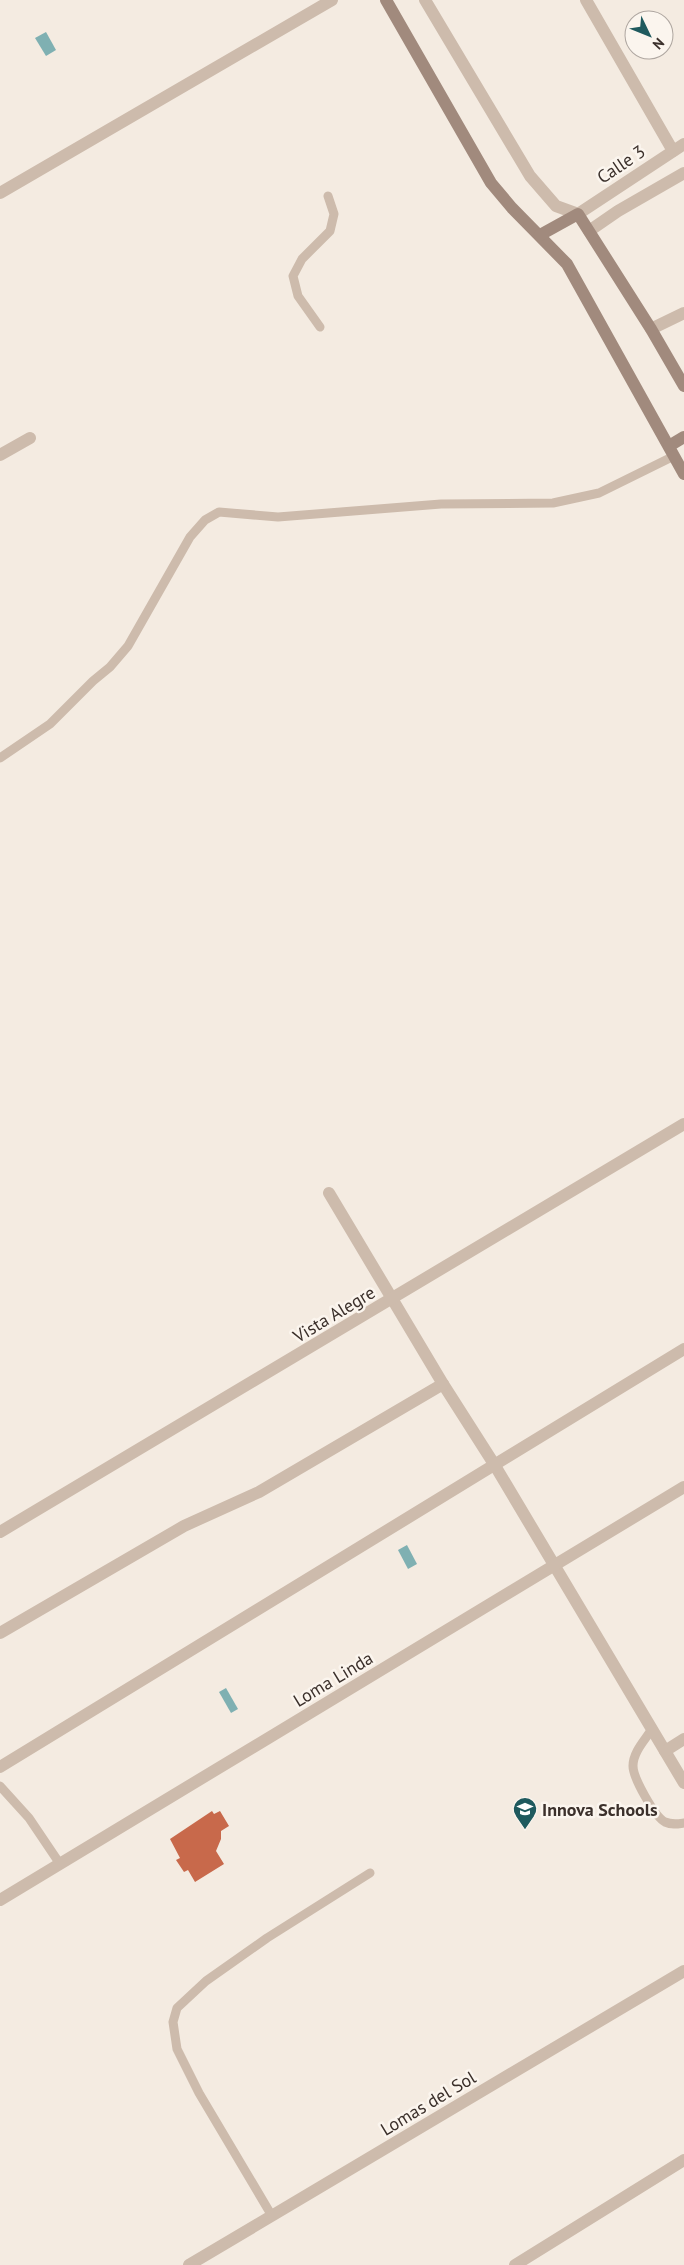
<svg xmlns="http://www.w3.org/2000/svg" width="684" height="2265" viewBox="0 0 684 2265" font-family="'PT Sans',sans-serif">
  <rect width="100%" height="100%" fill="#f4ebe1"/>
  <!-- water -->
  <g fill="#7fb0b2">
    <polygon points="46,32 56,50 46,56 35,38"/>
    <polygon points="407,1545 417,1564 408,1569 398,1550"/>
    <polygon points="226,1688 238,1709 231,1713 219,1692"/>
  </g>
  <!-- building -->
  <polygon fill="#c8694b" points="212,1811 214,1814 220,1811 229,1826 221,1831 221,1839 216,1851 224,1864 195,1882 188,1870 184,1872 176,1860 180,1858 170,1839"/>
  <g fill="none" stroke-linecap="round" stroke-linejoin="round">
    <!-- lane -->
    <g stroke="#cdbbac" stroke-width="9">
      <polyline points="320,327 298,296 293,276 302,259 330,231 334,214 328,196"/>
      <polyline points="0,758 50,724 93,681 110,667 128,646 190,537 205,520 219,512 278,517 441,504 553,503 599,493 674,456"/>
      <path d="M 652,1729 C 645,1740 633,1752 633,1766 C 633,1778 655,1817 665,1822 C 672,1825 677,1824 684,1823"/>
      <polyline points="0,1786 29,1818 60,1864"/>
      <polyline points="272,2216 199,2093 177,2049 173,2022 177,2008 206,1981 267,1938 370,1873"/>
    </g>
    <!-- street -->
    <g stroke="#cdbbac" stroke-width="12">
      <polyline points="425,0 530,176 556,206 578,214 684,144"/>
      <polyline points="586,0 673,151"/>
      <polyline points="0,193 332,0"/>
      <polyline points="589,231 618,211 684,173"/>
      <polyline points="651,329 684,313"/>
      <polyline points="0,455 30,438"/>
      <polyline points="329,1193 443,1384 494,1464 684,1783"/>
      <polyline points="0,1532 684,1124"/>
      <polyline points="0,1633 184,1526 259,1492 443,1384"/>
      <polyline points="665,1751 684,1739"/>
      <polyline points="0,1767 684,1349"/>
      <polyline points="0,1900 684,1487"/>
      <polyline points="189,2265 684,1971"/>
      <polyline points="515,2265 684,2160"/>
    </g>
    <!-- secondary -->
    <g stroke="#a18a7d" stroke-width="12">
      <polyline points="386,0 491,183 512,208 567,264 684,474"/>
      <polyline points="540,235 578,214 651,329 684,386"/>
      <polyline points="669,446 684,437"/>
    </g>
  </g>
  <!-- icons -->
  <defs>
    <g id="school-pin" transform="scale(1.25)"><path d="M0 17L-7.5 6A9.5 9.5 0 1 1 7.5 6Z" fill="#1f5a5e" stroke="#fbf5ee"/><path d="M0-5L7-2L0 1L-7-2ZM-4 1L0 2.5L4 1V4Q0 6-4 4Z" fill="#fff"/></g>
  </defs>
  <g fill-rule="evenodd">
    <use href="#school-pin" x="525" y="1809"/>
  </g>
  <g text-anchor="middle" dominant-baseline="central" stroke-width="5" stroke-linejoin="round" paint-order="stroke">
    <!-- street labels -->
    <g font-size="18" fill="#3b302b" stroke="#fbf5ee">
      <text transform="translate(621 164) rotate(-34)">Calle 3</text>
      <text transform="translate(334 1314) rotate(-31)">Vista Alegre</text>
      <text transform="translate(333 1679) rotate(-31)">Loma Linda</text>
      <text transform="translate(428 2103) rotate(-31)">Lomas del Sol</text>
    </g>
    <!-- poi labels -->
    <g font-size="18" font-weight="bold" fill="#3b302b" stroke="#fbf5ee" text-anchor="start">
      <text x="542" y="1809">Innova Schools</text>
    </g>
  </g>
  <!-- north arrow -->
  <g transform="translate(649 35) rotate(133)"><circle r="24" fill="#fbf5ee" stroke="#aea6a0"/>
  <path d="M0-4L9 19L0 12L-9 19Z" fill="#1f5a5e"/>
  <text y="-8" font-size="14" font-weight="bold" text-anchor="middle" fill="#3b302b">N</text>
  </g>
</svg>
